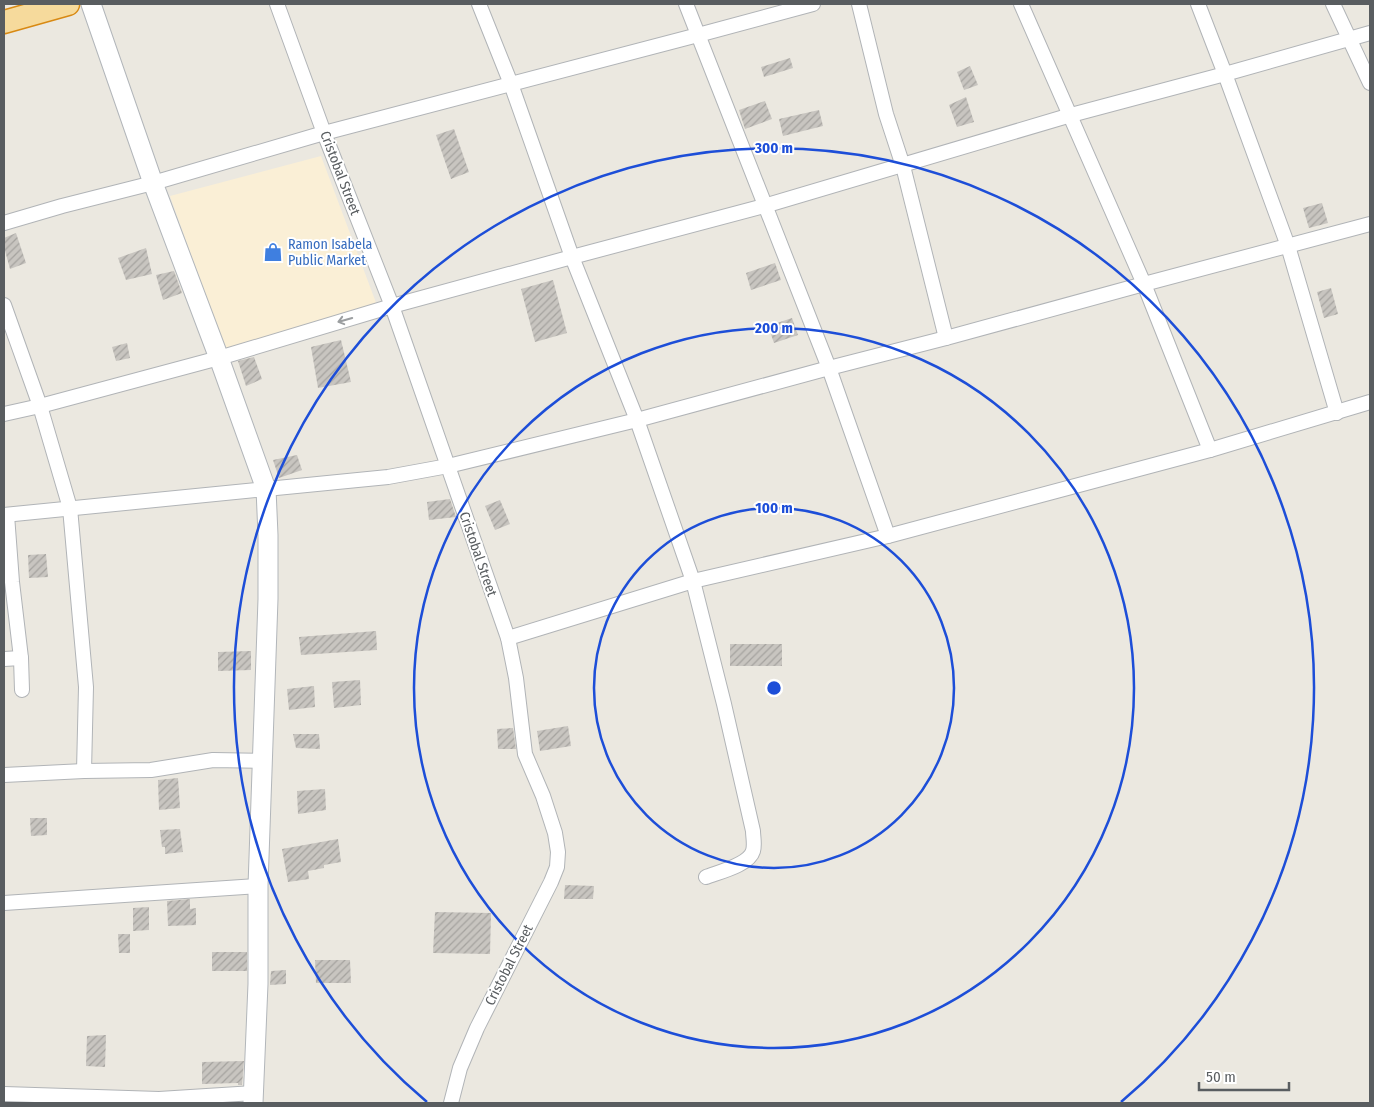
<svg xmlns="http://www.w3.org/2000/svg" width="1374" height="1107" viewBox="0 0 1374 1107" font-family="'Fira Sans Condensed',sans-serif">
  <defs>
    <pattern id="building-hatch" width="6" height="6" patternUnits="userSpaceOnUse" patternTransform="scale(1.25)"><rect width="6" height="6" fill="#c8c5c0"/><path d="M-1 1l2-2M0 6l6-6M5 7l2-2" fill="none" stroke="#a5a39f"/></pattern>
  </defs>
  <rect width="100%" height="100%" fill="#ebe8e0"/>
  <!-- commercial -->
  <polygon fill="#faefd6" points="321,156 378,308 226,352 170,196"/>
  <!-- building -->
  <g fill="url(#building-hatch)">
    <polygon points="790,58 793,68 764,77 761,67"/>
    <polygon points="970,66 978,85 964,90 957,72"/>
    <polygon points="966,97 974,122 957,127 949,105"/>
    <polygon points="765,101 772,119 745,129 739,110"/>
    <polygon points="819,110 823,126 783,136 779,119"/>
    <polygon points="454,129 469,172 451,179 436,135"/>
    <polygon points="1322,203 1328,223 1309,228 1303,208"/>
    <polygon points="16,233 26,263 10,269 4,247 4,238"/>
    <polygon points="146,248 152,274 126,280 118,258"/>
    <polygon points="775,263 781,280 751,290 746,273"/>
    <polygon points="174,271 182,293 163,300 156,275"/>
    <polygon points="553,280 567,333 535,342 521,289"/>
    <polygon points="1331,288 1338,314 1324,318 1317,292"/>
    <polygon points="792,318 798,335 774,343 768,326"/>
    <polygon points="341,340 351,382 318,388 311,347"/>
    <polygon points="127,343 130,358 116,361 112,347"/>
    <polygon points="254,357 262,379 246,386 238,361"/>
    <polygon points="297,455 302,470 279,478 273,460"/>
    <polygon points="450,499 456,517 429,520 427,502"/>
    <polygon points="500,500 510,524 495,530 485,506"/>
    <polygon points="46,554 48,577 29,578 28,555"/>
    <polygon points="376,631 377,650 301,655 299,637"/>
    <rect x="730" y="644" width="52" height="22"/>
    <polygon points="251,651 251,670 218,671 218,652"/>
    <polygon points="360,680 361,705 334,708 332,682"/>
    <polygon points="314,686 315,707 289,710 287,689"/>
    <polygon points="568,726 571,746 540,751 537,731"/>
    <polygon points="513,728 516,749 498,749 497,729"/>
    <polygon points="293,734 319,734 320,749 296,748"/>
    <polygon points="178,778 180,808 159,810 158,780"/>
    <polygon points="325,789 326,810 298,814 297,791"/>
    <polygon points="30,818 47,818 47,835 31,836"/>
    <polygon points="180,829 183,852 165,854 165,847 162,847 160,830"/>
    <polygon points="338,839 341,862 324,865 324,868 308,871 309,879 288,882 282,849"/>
    <polygon points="565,885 594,886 593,899 564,899"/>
    <polygon points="190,899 190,909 196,908 196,925 168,926 167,901"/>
    <polygon points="149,907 149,930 133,931 133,908"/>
    <polygon points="435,912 491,913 490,954 433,953"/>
    <polygon points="118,934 130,934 130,953 119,953"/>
    <rect x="212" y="952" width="35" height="19"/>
    <polygon points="315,960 350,960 351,983 316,983"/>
    <polygon points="286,970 286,984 270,985 271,971"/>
    <polygon points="106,1035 105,1067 86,1066 87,1036"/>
    <polygon points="244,1061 242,1085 238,1085 238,1083 202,1084 202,1062"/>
  </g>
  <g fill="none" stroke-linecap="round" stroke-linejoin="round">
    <!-- minor casing -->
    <g stroke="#b1b4b7" stroke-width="16">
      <g id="minor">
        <polyline points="277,4 324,133 392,306 508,638 516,678 525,754 543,796 555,833 558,852 557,867 551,882 477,1028 460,1068 451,1103"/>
        <path d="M 479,4 L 511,84 L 572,257 L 637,420 L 693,581 L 724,704 L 753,831 C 753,837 755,844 753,851 C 749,865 719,872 706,877"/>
        <polyline points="686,4 829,368 888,536"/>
        <polyline points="859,4 886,114 903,166 946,338"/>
        <polyline points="1021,4 1144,284 1210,450"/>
        <polyline points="1198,4 1225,74 1288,246 1337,413"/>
        <polyline points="1333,4 1370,83"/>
        <polyline points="4,223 62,206 153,183 324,133 698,35 813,4"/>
        <polyline points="4,305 40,406 70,508 86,687 84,771"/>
        <polyline points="4,414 40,406 219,358 392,306 572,257 764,206 1071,115 1225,74 1370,33"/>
        <polyline points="4,515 388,477 448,466 637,420 829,368 946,338 1144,284 1370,224"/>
        <polyline points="7,515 12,582 21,658 22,690"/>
        <polyline points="508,638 693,581 888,536 1210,450 1370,402"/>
        <polyline points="4,659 21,658"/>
        <polyline points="4,775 84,771 151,770 213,760 263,761"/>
        <polyline points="4,903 258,886"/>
        <polyline points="4,1094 159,1099 254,1093"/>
      </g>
    </g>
    <!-- secondary casing -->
    <g stroke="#b2b6ba" stroke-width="21">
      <polyline id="secondary" points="91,4 153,183 219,358 266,489 268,535 268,599 258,886 258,984 253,1103"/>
    </g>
    <!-- trunk casing -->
    <g stroke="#d88913" stroke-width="25">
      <polyline id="trunk" points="4,22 68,4"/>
    </g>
    <!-- minor -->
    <use href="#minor" stroke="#fff" stroke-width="14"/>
    <!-- secondary -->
    <use href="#secondary" stroke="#fff" stroke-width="19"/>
    <!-- trunk -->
    <use href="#trunk" stroke="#f6da9c" stroke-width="22"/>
  </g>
  <!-- one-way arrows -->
  <defs><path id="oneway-shaft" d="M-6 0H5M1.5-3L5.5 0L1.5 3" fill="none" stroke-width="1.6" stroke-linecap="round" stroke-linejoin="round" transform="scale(1.25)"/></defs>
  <use stroke="#9b9ea0" href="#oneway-shaft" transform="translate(345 320) rotate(164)"/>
  <!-- distance rings -->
  <g fill="none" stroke="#1d4ed8" stroke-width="2.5">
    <circle cx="774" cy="688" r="180"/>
    <circle cx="774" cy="688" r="360"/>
    <path d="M427 1102A540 540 0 1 1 1121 1102"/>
  </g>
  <!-- icons -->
  <defs>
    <g id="shop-bare" transform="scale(1.5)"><path d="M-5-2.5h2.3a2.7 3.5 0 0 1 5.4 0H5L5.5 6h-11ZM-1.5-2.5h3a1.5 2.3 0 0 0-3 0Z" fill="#3f7fe0" stroke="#fff" stroke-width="2.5" paint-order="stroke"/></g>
  </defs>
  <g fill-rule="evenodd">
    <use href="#shop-bare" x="273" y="252"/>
  </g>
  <g text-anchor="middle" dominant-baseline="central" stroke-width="4" stroke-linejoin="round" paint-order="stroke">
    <!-- street labels -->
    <g font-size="14" fill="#595d60" stroke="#fff">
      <text transform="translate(340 173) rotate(69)">Cristobal Street</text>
      <text transform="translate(478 554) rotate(71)">Cristobal Street</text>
      <text transform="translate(509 965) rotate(-63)">Cristobal Street</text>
    </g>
    <!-- shop labels -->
    <g font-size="14" fill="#366cbe" stroke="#fff" text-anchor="start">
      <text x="288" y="244">Ramon Isabela<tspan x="288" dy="16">Public Market</tspan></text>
    </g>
  </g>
  <circle cx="774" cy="688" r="8" fill="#1d4ed8" stroke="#fff" stroke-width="2.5"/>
  <g font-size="15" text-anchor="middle" font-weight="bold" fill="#1d4ed8" stroke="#fff" stroke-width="4" stroke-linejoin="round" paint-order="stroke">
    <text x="774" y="153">300 m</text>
    <text x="774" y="333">200 m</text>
    <text x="774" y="513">100 m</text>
  </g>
  <!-- border -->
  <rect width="1374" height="1107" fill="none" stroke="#595d60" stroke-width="10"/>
  <!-- scale -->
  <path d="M1199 1082v8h90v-8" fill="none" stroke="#595d60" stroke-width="2.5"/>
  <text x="1206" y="1082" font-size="15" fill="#595d60" stroke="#ffffff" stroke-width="4" paint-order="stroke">50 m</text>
</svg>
